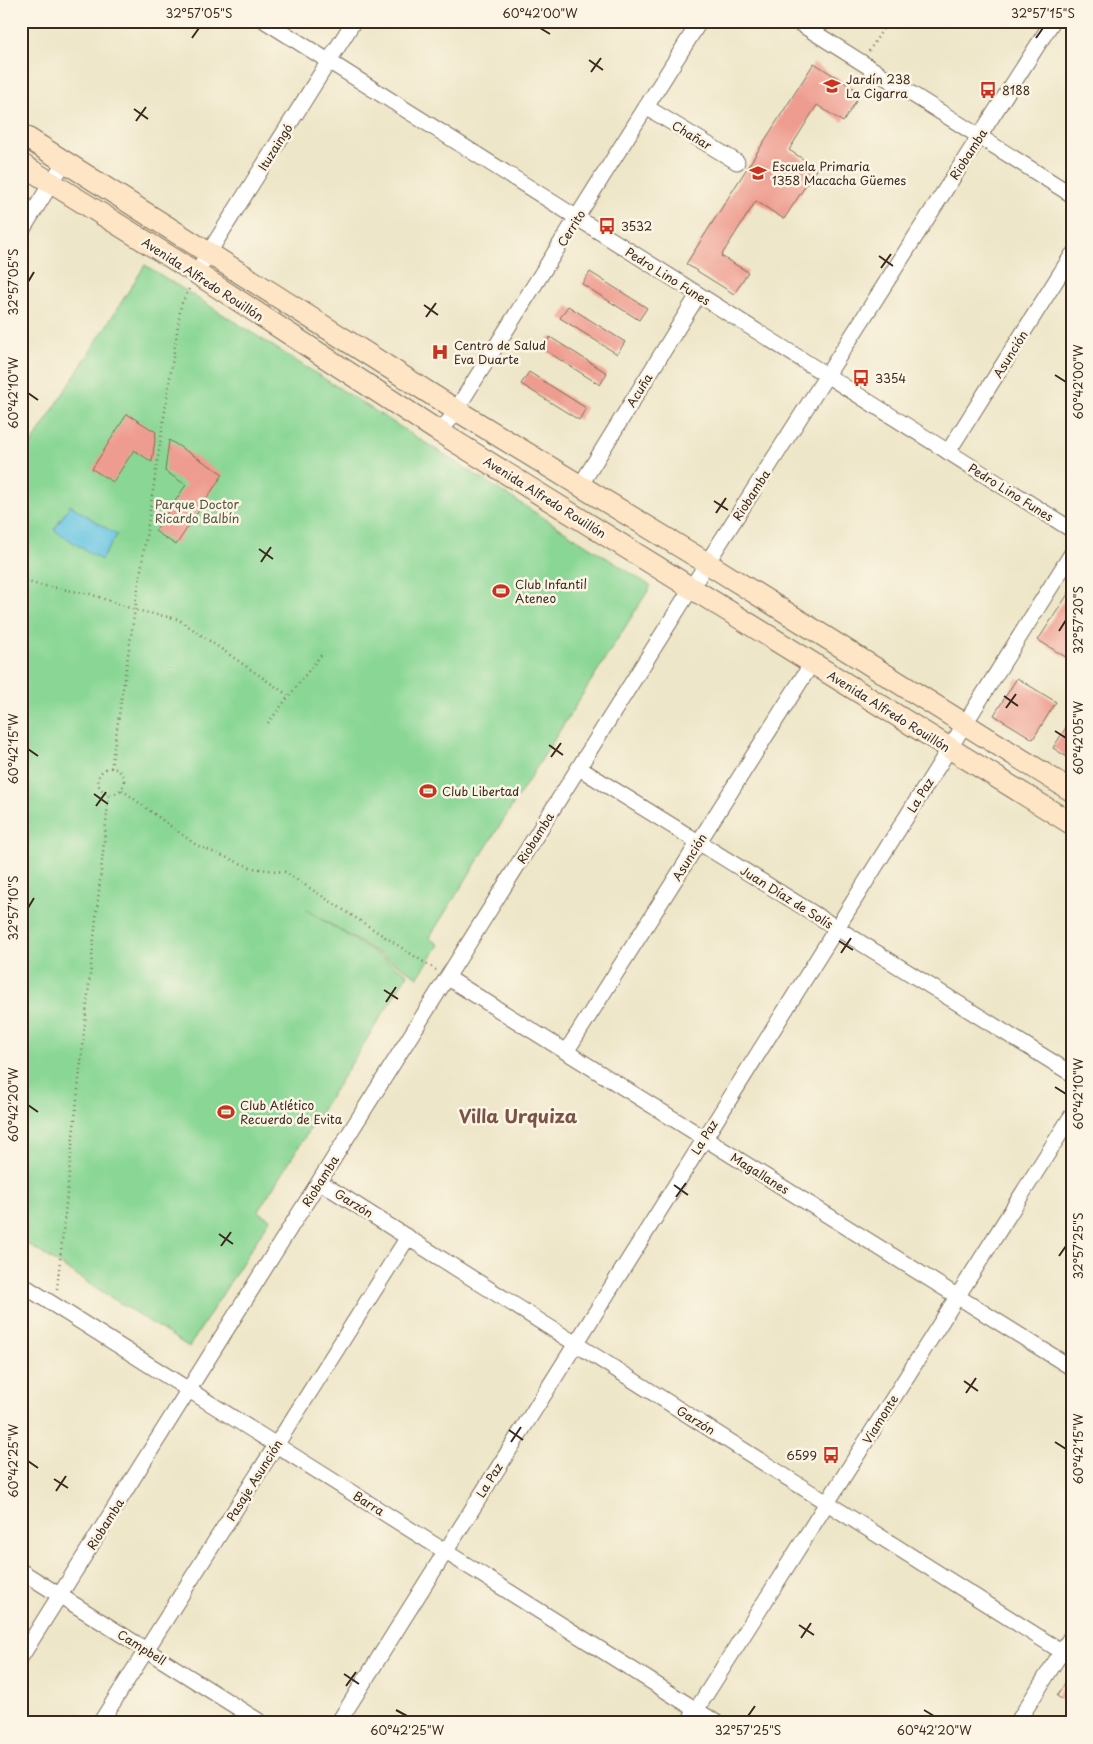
<svg xmlns="http://www.w3.org/2000/svg" width="1093" height="1744" viewBox="0 0 1093 1744" font-family="'Playpen Sans',sans-serif">
  <rect width="100%" height="100%" fill="#fcf5e5"/>
  <filter id="ink" filterUnits="userSpaceOnUse"><feTurbulence type="fractalNoise" baseFrequency=".02" numOctaves="2"/><feDisplacementMap in="SourceGraphic" scale="10" xChannelSelector="R" yChannelSelector="G"/><feConvolveMatrix kernelMatrix="1 2 1 2 8 2 1 2 1" color-interpolation-filters="sRGB"/></filter>
  <filter id="wash" filterUnits="userSpaceOnUse"><feTurbulence type="fractalNoise" baseFrequency=".0096" numOctaves="4" result="noise"/><feDisplacementMap in="SourceGraphic" scale="20" xChannelSelector="R" yChannelSelector="G"/><feGaussianBlur stdDeviation="1.12" result="paint"/><feColorMatrix in="noise" values="0 0 0 0 0 0 0 0 0 0 0 0 0 0 0 0 0 1.4 0 .05"/><feComposite in="paint" operator="in"/></filter>
  <g filter="url(#wash)">
    <rect width="100%" height="100%" fill="#eee6c8"/>
    <!-- green -->
    <polygon fill="#8ad795" stroke="#62805a" points="145,265 651,586 429,938 439,945 418,977 307,910 408,974 258,1211 270,1219 189,1347 21,1240 21,460"/>
    <!-- water -->
    <polygon fill="#66c6e4" stroke="#507881" points="70,505 117,535 101,560 54,530"/>
    <g id="blocks">
      <!-- building -->
      <g fill="#ee9c8f">
        <polygon points="814,63 861,93 843,122 817,105 789,150 817,168 784,219 756,201 721,256 748,272 734,294 686,264"/>
        <polygon points="590,272 647,308 639,320 582,284"/>
        <polygon points="568,306 625,342 617,354 560,318"/>
        <polygon points="550,337 607,373 600,385 543,349"/>
        <polygon points="529,372 586,408 579,420 521,384"/>
        <polygon points="127,414 156,432 152,462 134,450 113,482 92,469"/>
        <polygon points="169,440 223,474 176,545 155,531 186,485 165,471"/>
        <polygon points="1072,588 1072,661 1038,640"/>
        <polygon points="1017,678 1056,702 1033,739 994,715"/>
        <polygon points="1072,718 1072,762 1069,760 1070,759 1053,748"/>
        <polygon points="1065,1683 1072,1688 1072,1706 1057,1696"/>
      </g>
    </g>
  </g>
  <g filter="url(#ink)">
    <use href="#blocks" fill-opacity="0" stroke="#7a6c5a" stroke-width="1"/>
    <g fill="none" stroke-linecap="round" stroke-linejoin="round">
      <!-- street casing -->
      <g stroke="#7a6c5a" stroke-width="17">
        <g id="street">
          <polyline points="265,21 1072,530"/>
          <polyline points="796,21 1072,195"/>
          <polyline points="646,107 737,162"/>
          <polyline points="21,232 65,161"/>
          <polyline points="196,273 354,21"/>
          <polyline points="438,431 449,421 456,410 700,21"/>
          <polyline points="948,452 1072,255"/>
          <polyline points="580,486 698,295"/>
          <polyline points="579,768 1072,1074"/>
          <polyline points="448,978 1072,1368"/>
          <polyline points="566,1052 812,663"/>
          <polyline points="320,1182 1072,1658"/>
          <polyline points="21,1284 717,1723"/>
          <polyline points="21,1571 262,1723"/>
          <polyline points="21,1657 707,563 1053,21"/>
          <polyline points="100,1723 408,1237"/>
          <polyline points="338,1723 1072,553"/>
          <polyline points="688,1723 1072,1115"/>
          <polyline points="1017,1723 1072,1635"/>
        </g>
      </g>
      <!-- secondary casing -->
      <g stroke="#7a6c5a" stroke-width="23">
        <g id="secondary">
          <polyline points="21,134 456,410 707,563 1072,791"/>
          <polyline points="21,164 196,273 438,431 1072,824"/>
        </g>
      </g>
      <!-- path -->
      <g stroke="#7a6c5a" stroke-width="2.5" stroke-dasharray="1 4" stroke-linecap="butt">
        <polyline points="869,51 888,21"/>
        <polyline points="21,580 39,585 90,594 135,610 178,619 289,696"/>
        <polyline points="268,723 321,655"/>
        <circle cx="111" cy="781" r="13"/>
        <polyline points="111,768 181,305 189,289"/>
        <polyline points="122,790 196,845 252,868 285,872 436,970"/>
        <polyline points="57,1289 109,795"/>
      </g>
      <!-- street -->
      <use href="#street" stroke="#fff" stroke-width="15"/>
      <!-- secondary -->
      <use href="#secondary" stroke="#fde5c5" stroke-width="21"/>
    </g>
  </g>
  <!-- ticks -->
  <path fill="none" stroke="#3b2a1e" stroke-width="2" d="M 540,28 L 550,34M 192,38 L 199,28M 1036,38 L 1043,28M 589,60 L 603,70M 591,72 L 601,58M 134,109 L 148,119M 136,121 L 146,107M 879,256 L 893,266M 881,268 L 891,254M 28,282 L 34,272M 424,305 L 438,315M 426,317 L 436,303M 1055,375 L 1066,382M 28,393 L 38,400M 714,501 L 728,510M 716,513 L 726,498M 259,549 L 273,559M 261,562 L 271,547M 1059,631 L 1066,620M 1004,696 L 1018,706M 1006,708 L 1016,694M 1055,731 L 1066,738M 549,745 L 563,755M 28,749 L 38,756M 551,757 L 561,743M 94,794 L 108,804M 96,806 L 106,792M 28,908 L 34,898M 839,941 L 853,950M 841,953 L 851,938M 384,990 L 398,999M 386,1002 L 396,987M 1055,1087 L 1066,1094M 28,1105 L 38,1112M 674,1185 L 688,1195M 676,1197 L 686,1183M 219,1234 L 233,1244M 221,1246 L 231,1232M 1059,1256 L 1066,1246M 964,1381 L 978,1391M 966,1393 L 976,1378M 509,1430 L 523,1440M 511,1442 L 521,1427M 1055,1442 L 1066,1449M 28,1461 L 38,1468M 54,1479 L 68,1488M 56,1491 L 66,1476M 799,1625 L 814,1635M 801,1638 L 811,1623M 344,1674 L 359,1684M 346,1686 L 356,1672M 396,1710 L 407,1716M 924,1710 L 934,1716M 748,1716 L 755,1706"/>
  <!-- icons -->
  <defs>
    <g id="school-bare" transform="scale(1.35)"><path d="M0-5L7-2L0 1L-7-2ZM-4 1L0 2.5L4 1V4Q0 6-4 4Z" fill="#c8321e" stroke="#fcf5e5" stroke-width="2.5" paint-order="stroke"/></g>
    <g id="bus-bare" transform="scale(1.35)"><path d="M-5-6H5V4H4V6H2V4H-2V6H-4V4H-5ZM-3.5-4V0h7V-4ZM-3.5 1.2v1.5H-2V1.2ZM2 1.2v1.5H3.5V1.2Z" fill="#c8321e" stroke="#fcf5e5" stroke-width="2.5" paint-order="stroke"/></g>
    <g id="hospital-bare" transform="scale(1.35)"><path d="M-5-5h3v3.5h4V-5h3V5h-3V1.5h-4V5h-3Z" fill="#c8321e" stroke="#fcf5e5" stroke-width="2.5" paint-order="stroke"/></g>
    <g id="stadium-bare" transform="scale(1.35)"><path d="M0-5a6.5 5 0 1 0 0 10a6.5 5 0 1 0 0-10ZM-3.5-1.8h7v3.6h-7Z" fill="#c8321e" stroke="#fcf5e5" stroke-width="2.5" paint-order="stroke"/></g>
  </defs>
  <g fill-rule="evenodd">
    <use href="#school-bare" x="832" y="86"/>
    <use href="#bus-bare" x="988" y="90"/>
    <use href="#school-bare" x="758" y="173"/>
    <use href="#bus-bare" x="607" y="226"/>
    <use href="#hospital-bare" x="440" y="352"/>
    <use href="#bus-bare" x="861" y="378"/>
    <use href="#stadium-bare" x="501" y="591"/>
    <use href="#stadium-bare" x="428" y="791"/>
    <use href="#stadium-bare" x="226" y="1112"/>
    <use href="#bus-bare" x="831" y="1455"/>
  </g>
  <g text-anchor="middle" dominant-baseline="central" stroke-width="5" stroke-linejoin="round" paint-order="stroke">
    <!-- poi labels -->
    <g font-size="12" fill="#3b2a1e" stroke="#fcf5e5" text-anchor="start">
      <text x="846" y="79">Jardín 238<tspan x="846" dy="14">La Cigarra</tspan></text>
      <text x="1002" y="90">8188</text>
      <text x="772" y="166">Escuela Primaria<tspan x="772" dy="14">1358 Macacha Güemes</tspan></text>
      <text x="621" y="226">3532</text>
      <text x="454" y="345">Centro de Salud<tspan x="454" dy="14">Eva Duarte</tspan></text>
      <text x="875" y="378">3354</text>
      <text x="515" y="584">Club Infantil<tspan x="515" dy="14">Ateneo</tspan></text>
      <text x="442" y="791">Club Libertad</text>
      <text x="240" y="1105">Club Atlético<tspan x="240" dy="14">Recuerdo de Evita</tspan></text>
      <text x="817" y="1455" text-anchor="end">6599</text>
    </g>
    <!-- street labels -->
    <g font-size="12" fill="#3b2a1e" stroke="#fcf5e5">
      <text transform="translate(692 135) rotate(31)">Chañar</text>
      <text transform="translate(275 147) rotate(-58)">Ituzaingó</text>
      <text transform="translate(968 154) rotate(-57)">Riobamba</text>
      <text transform="translate(571 228) rotate(-58)">Cerrito</text>
      <text transform="translate(668 276) rotate(32)">Pedro Lino Funes</text>
      <text transform="translate(203 279) rotate(33)">Avenida Alfredo Rouillón</text>
      <text transform="translate(1010 354) rotate(-58)">Asunción</text>
      <text transform="translate(639 390) rotate(-58)">Acuña</text>
      <text transform="translate(1011 492) rotate(32)">Pedro Lino Funes</text>
      <text transform="translate(751 495) rotate(-57)">Riobamba</text>
      <text transform="translate(545 497) rotate(32)">Avenida Alfredo Rouillón</text>
      <text transform="translate(889 711) rotate(32)">Avenida Alfredo Rouillón</text>
      <text transform="translate(920 795) rotate(-58)">La Paz</text>
      <text transform="translate(535 838) rotate(-58)">Riobamba</text>
      <text transform="translate(689 857) rotate(-58)">Asunción</text>
      <text transform="translate(787 897) rotate(32)">Juan Díaz de Solís</text>
      <text transform="translate(704 1137) rotate(-58)">La Paz</text>
      <text transform="translate(760 1173) rotate(32)">Magallanes</text>
      <text transform="translate(320 1181) rotate(-58)">Riobamba</text>
      <text transform="translate(354 1203) rotate(32)">Garzón</text>
      <text transform="translate(880 1419) rotate(-58)">Viamonte</text>
      <text transform="translate(696 1420) rotate(32)">Garzón</text>
      <text transform="translate(254 1480) rotate(-58)">Pasaje Asunción</text>
      <text transform="translate(489 1480) rotate(-58)">La Paz</text>
      <text transform="translate(369 1503) rotate(32)">Barra</text>
      <text transform="translate(105 1524) rotate(-58)">Riobamba</text>
      <text transform="translate(142 1647) rotate(32)">Campbell</text>
    </g>
    <!-- park labels -->
    <g font-size="12" fill="#4f553c" stroke="#fcf5e5">
      <text x="197" y="504">Parque Doctor<tspan x="197" dy="14">Ricardo Balbín</tspan></text>
    </g>
    <!-- district labels -->
    <g font-size="18" font-weight="bold" fill="#7a5246" stroke="#fcf5e5">
      <text x="518" y="1115">Villa Urquiza</text>
    </g>
  </g>
  <!-- margin -->
  <rect width="1093" height="1744" fill="none" stroke="#fcf5e5" stroke-width="55"/>
  <rect x="28" y="28" width="1038" height="1688" fill="none" stroke="#3b2a1e" stroke-width="2"/>
  <g font-size="12" text-anchor="middle" fill="#3b2a1e">
    <text x="199" y="18">32°57'05"S</text>
    <text x="540" y="18">60°42'00"W</text>
    <text x="1043" y="18">32°57'15"S</text>
    <text transform="translate(14 282) rotate(-90)" y="4">32°57'05"S</text>
    <text transform="translate(1079 382) rotate(-90)" y="4">60°42'00"W</text>
    <text transform="translate(14 393) rotate(-90)" y="4">60°42'10"W</text>
    <text transform="translate(1079 620) rotate(-90)" y="4">32°57'20"S</text>
    <text transform="translate(1079 738) rotate(-90)" y="4">60°42'05"W</text>
    <text transform="translate(14 749) rotate(-90)" y="4">60°42'15"W</text>
    <text transform="translate(14 908) rotate(-90)" y="4">32°57'10"S</text>
    <text transform="translate(1079 1094) rotate(-90)" y="4">60°42'10"W</text>
    <text transform="translate(14 1105) rotate(-90)" y="4">60°42'20"W</text>
    <text transform="translate(1079 1246) rotate(-90)" y="4">32°57'25"S</text>
    <text transform="translate(1079 1449) rotate(-90)" y="4">60°42'15"W</text>
    <text transform="translate(14 1461) rotate(-90)" y="4">60°42'25"W</text>
    <text x="407" y="1735">60°42'25"W</text>
    <text x="748" y="1735">32°57'25"S</text>
    <text x="934" y="1735">60°42'20"W</text>
  </g>
</svg>
